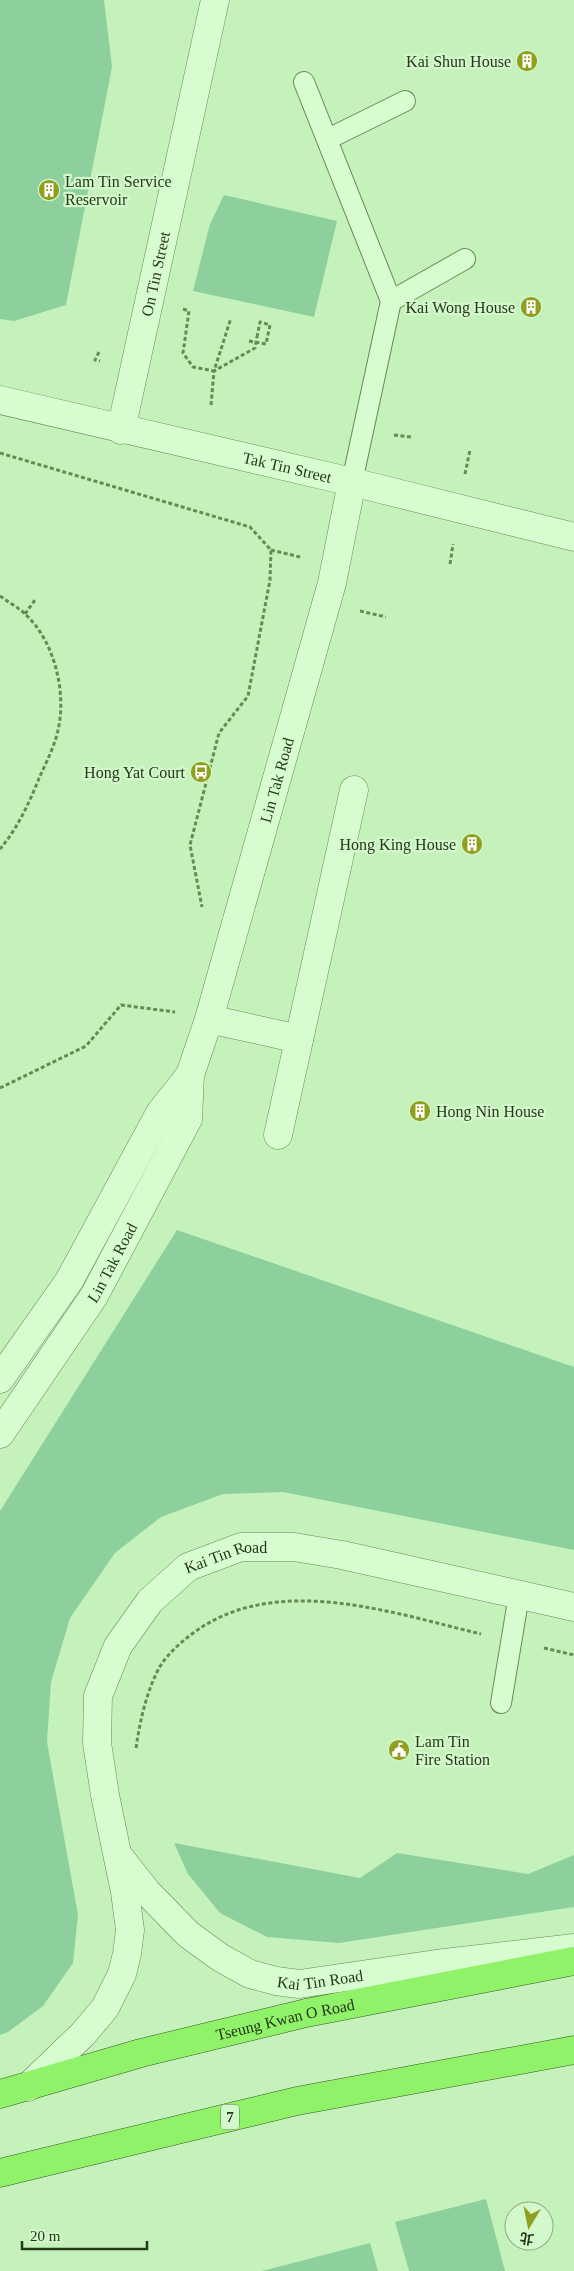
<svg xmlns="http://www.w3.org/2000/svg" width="574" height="2271" viewBox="0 0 574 2271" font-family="'Times New Roman','Noto Sans TC',serif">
  <rect width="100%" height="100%" fill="#c5f2bb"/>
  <!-- green -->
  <g fill="#8ed09d">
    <polygon points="0,0 104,0 112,67 66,305 14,321 0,319"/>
    <polygon points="224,195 337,221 314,317 193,291 210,224"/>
    <polygon points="177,1230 574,1367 574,1550 283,1492 223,1494 161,1517 115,1553 70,1618 51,1682 47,1742 78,1915 73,1963 43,2006 8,2032 0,2035 0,1511"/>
    <polygon points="174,1843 360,1878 397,1853 528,1874 574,1855 574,1907 339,1943 267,1937 220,1913 188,1874"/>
    <polygon points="486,2199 505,2271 409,2271 395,2222"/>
    <polygon points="370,2243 378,2271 262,2271"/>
  </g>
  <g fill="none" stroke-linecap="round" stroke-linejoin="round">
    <!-- service casing -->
    <g stroke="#678a53" stroke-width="22">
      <g id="service">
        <polyline points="304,82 391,301 352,482"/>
        <polyline points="328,139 405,101"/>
        <polyline points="391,301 465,259"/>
        <polyline points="501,1703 519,1595"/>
      </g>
    </g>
    <!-- pedestrian casing -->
    <g stroke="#678a53" stroke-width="29">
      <g id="pedestrian">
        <polyline points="209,1019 299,1039"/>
        <polyline points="278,1135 354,790"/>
      </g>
    </g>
    <!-- minor casing -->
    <g stroke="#678a53" stroke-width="29">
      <g id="minor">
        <path id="s1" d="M 121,430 L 215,0"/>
      </g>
    </g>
    <!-- tertiary casing -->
    <g stroke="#678a53" stroke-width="29">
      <g id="tertiary">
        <path id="s2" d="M 0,400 L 352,482 L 574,537"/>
        <polyline points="0,1379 69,1281 160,1113 190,1075"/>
        <path id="s3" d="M 0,1434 L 94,1296 L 188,1119 L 190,1075 L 209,1019 L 332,583 L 352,482"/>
        <path id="s4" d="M 121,1859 L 147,1892 L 188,1934 L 203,1945 L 221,1958 L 250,1974 L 276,1981 L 299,1984 L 436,1964 L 574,1948"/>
        <path id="s5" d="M 28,2087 L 83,2034 L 105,2008 L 122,1974 L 127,1954 L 130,1930 L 125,1892 L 105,1795 L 97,1743 L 98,1696 L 118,1646 L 150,1601 L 188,1567 L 241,1547 L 294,1547 L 342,1555 L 574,1607"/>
      </g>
    </g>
    <!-- trunk casing -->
    <g stroke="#3c5729" stroke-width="29">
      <g id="trunk">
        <path id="s6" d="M 0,2094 L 141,2053 L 306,2013 L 574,1961"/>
        <polyline points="0,2173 297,2101 574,2050"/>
      </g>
    </g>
    <!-- path -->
    <g stroke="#678a53" stroke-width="3" stroke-dasharray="4 2.5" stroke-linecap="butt">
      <polyline points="183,309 189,311 183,353 193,367 214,371 231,318"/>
      <polyline points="99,352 95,360 100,361"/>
      <polyline points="211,405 214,371 255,348 257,337"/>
      <polyline points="394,435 411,437"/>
      <polyline points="0,453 250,527 271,550 270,580 248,696 219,733 190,845 202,907"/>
      <polyline points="465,474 470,450"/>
      <polyline points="271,550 300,557"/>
      <polyline points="450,564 453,544"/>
      <path d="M 0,596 C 8,602 18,607 25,614 C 54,640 67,692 58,730 C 55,745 47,761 40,776 C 30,801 18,828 0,849"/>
      <polyline points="360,611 386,617"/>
      <polyline points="25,614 35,600"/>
      <polyline points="0,1088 86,1046 121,1005 175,1012"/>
      <polyline points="544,1648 574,1655"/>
      <path d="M 136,1748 C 140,1721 146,1693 159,1668 C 168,1653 182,1641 196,1631 C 278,1573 393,1613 481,1634"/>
    </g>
    <!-- service -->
    <use href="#service" stroke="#d7fccf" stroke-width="20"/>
    <!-- pedestrian -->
    <use href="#pedestrian" stroke="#d7fccf" stroke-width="28"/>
    <!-- minor -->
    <use href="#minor" stroke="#d7fccf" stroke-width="28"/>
    <!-- tertiary -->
    <use href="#tertiary" stroke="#d7fccf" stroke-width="28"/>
    <!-- trunk -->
    <use href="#trunk" stroke="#8ff268" stroke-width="28"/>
    <!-- path-bridge -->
    <polyline stroke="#678a53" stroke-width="3" stroke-dasharray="4 2.5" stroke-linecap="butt" points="249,341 266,344 270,325 260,322 257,337"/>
  </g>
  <!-- icons -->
  <defs>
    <g id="building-disc" transform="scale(1.125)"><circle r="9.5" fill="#919f1e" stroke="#d3f8cb"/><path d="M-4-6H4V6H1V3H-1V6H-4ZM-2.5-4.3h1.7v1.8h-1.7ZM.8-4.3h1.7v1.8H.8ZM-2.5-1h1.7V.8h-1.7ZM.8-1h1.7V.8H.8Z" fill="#fff"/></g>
    <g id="bus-disc" transform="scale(1.125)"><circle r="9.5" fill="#919f1e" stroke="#d3f8cb"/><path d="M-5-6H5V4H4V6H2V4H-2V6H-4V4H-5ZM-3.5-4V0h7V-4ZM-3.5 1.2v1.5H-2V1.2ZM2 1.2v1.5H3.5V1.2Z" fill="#fff"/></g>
    <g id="civic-disc" transform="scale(1.125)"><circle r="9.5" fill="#919f1e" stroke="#d3f8cb"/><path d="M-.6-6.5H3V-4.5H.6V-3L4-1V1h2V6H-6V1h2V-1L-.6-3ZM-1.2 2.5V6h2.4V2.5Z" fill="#fff"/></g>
  </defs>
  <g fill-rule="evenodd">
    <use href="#building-disc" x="527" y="61"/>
    <use href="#building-disc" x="49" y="190"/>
    <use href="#building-disc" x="531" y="307"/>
    <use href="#bus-disc" x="201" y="772"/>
    <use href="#building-disc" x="472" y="844"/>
    <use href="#building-disc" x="420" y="1111"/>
    <use href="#civic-disc" x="399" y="1750"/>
  </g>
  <g text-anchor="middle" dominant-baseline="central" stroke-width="4.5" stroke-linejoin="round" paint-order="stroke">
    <!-- shield labels -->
    <rect fill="#d3f8cb" stroke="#5a724f" stroke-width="1" x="221" y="2104.5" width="18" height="25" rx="4"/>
    <g font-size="15" font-weight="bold" fill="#26381a">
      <text x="230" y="2117">7</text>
    </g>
    <!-- poi labels -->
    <g font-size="16" fill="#26381a" stroke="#d3f8cb" text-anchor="end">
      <text x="511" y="61">Kai Shun House</text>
      <text x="65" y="181" text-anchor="start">Lam Tin Service<tspan x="65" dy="18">Reservoir</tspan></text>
      <text x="515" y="307">Kai Wong House</text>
      <text x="185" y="772">Hong Yat Court</text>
      <text x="456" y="844">Hong King House</text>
      <text x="436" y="1111" text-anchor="start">Hong Nin House</text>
      <text x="415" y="1741" text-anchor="start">Lam Tin<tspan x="415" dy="18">Fire Station</tspan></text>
    </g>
    <!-- street labels -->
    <g font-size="16" fill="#26381a" stroke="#d3f8cb">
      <text stroke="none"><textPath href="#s1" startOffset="160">On Tin Street</textPath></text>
      <text stroke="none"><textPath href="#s2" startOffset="295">Tak Tin Street</textPath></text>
      <text stroke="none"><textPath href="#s3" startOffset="719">Lin Tak Road</textPath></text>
      <text stroke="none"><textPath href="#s3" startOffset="205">Lin Tak Road</textPath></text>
      <text stroke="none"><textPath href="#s5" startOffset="630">Kai Tin Road</textPath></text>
      <text stroke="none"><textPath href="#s4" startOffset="246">Kai Tin Road</textPath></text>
      <text stroke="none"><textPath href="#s6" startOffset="295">Tseung Kwan O Road</textPath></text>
    </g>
  </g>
  <!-- north arrow -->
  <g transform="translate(529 2226) rotate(190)"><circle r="24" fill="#d3f8cb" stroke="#8eab84"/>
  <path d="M0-4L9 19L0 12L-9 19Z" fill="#919f1e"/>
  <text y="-8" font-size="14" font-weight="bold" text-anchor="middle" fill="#26381a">北</text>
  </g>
  <!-- scale -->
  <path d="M22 2241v8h125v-8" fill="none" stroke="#26381a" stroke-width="2.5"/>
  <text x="30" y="2241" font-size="15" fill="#26381a" stroke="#d3f8cb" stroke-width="4" paint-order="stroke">20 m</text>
</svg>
